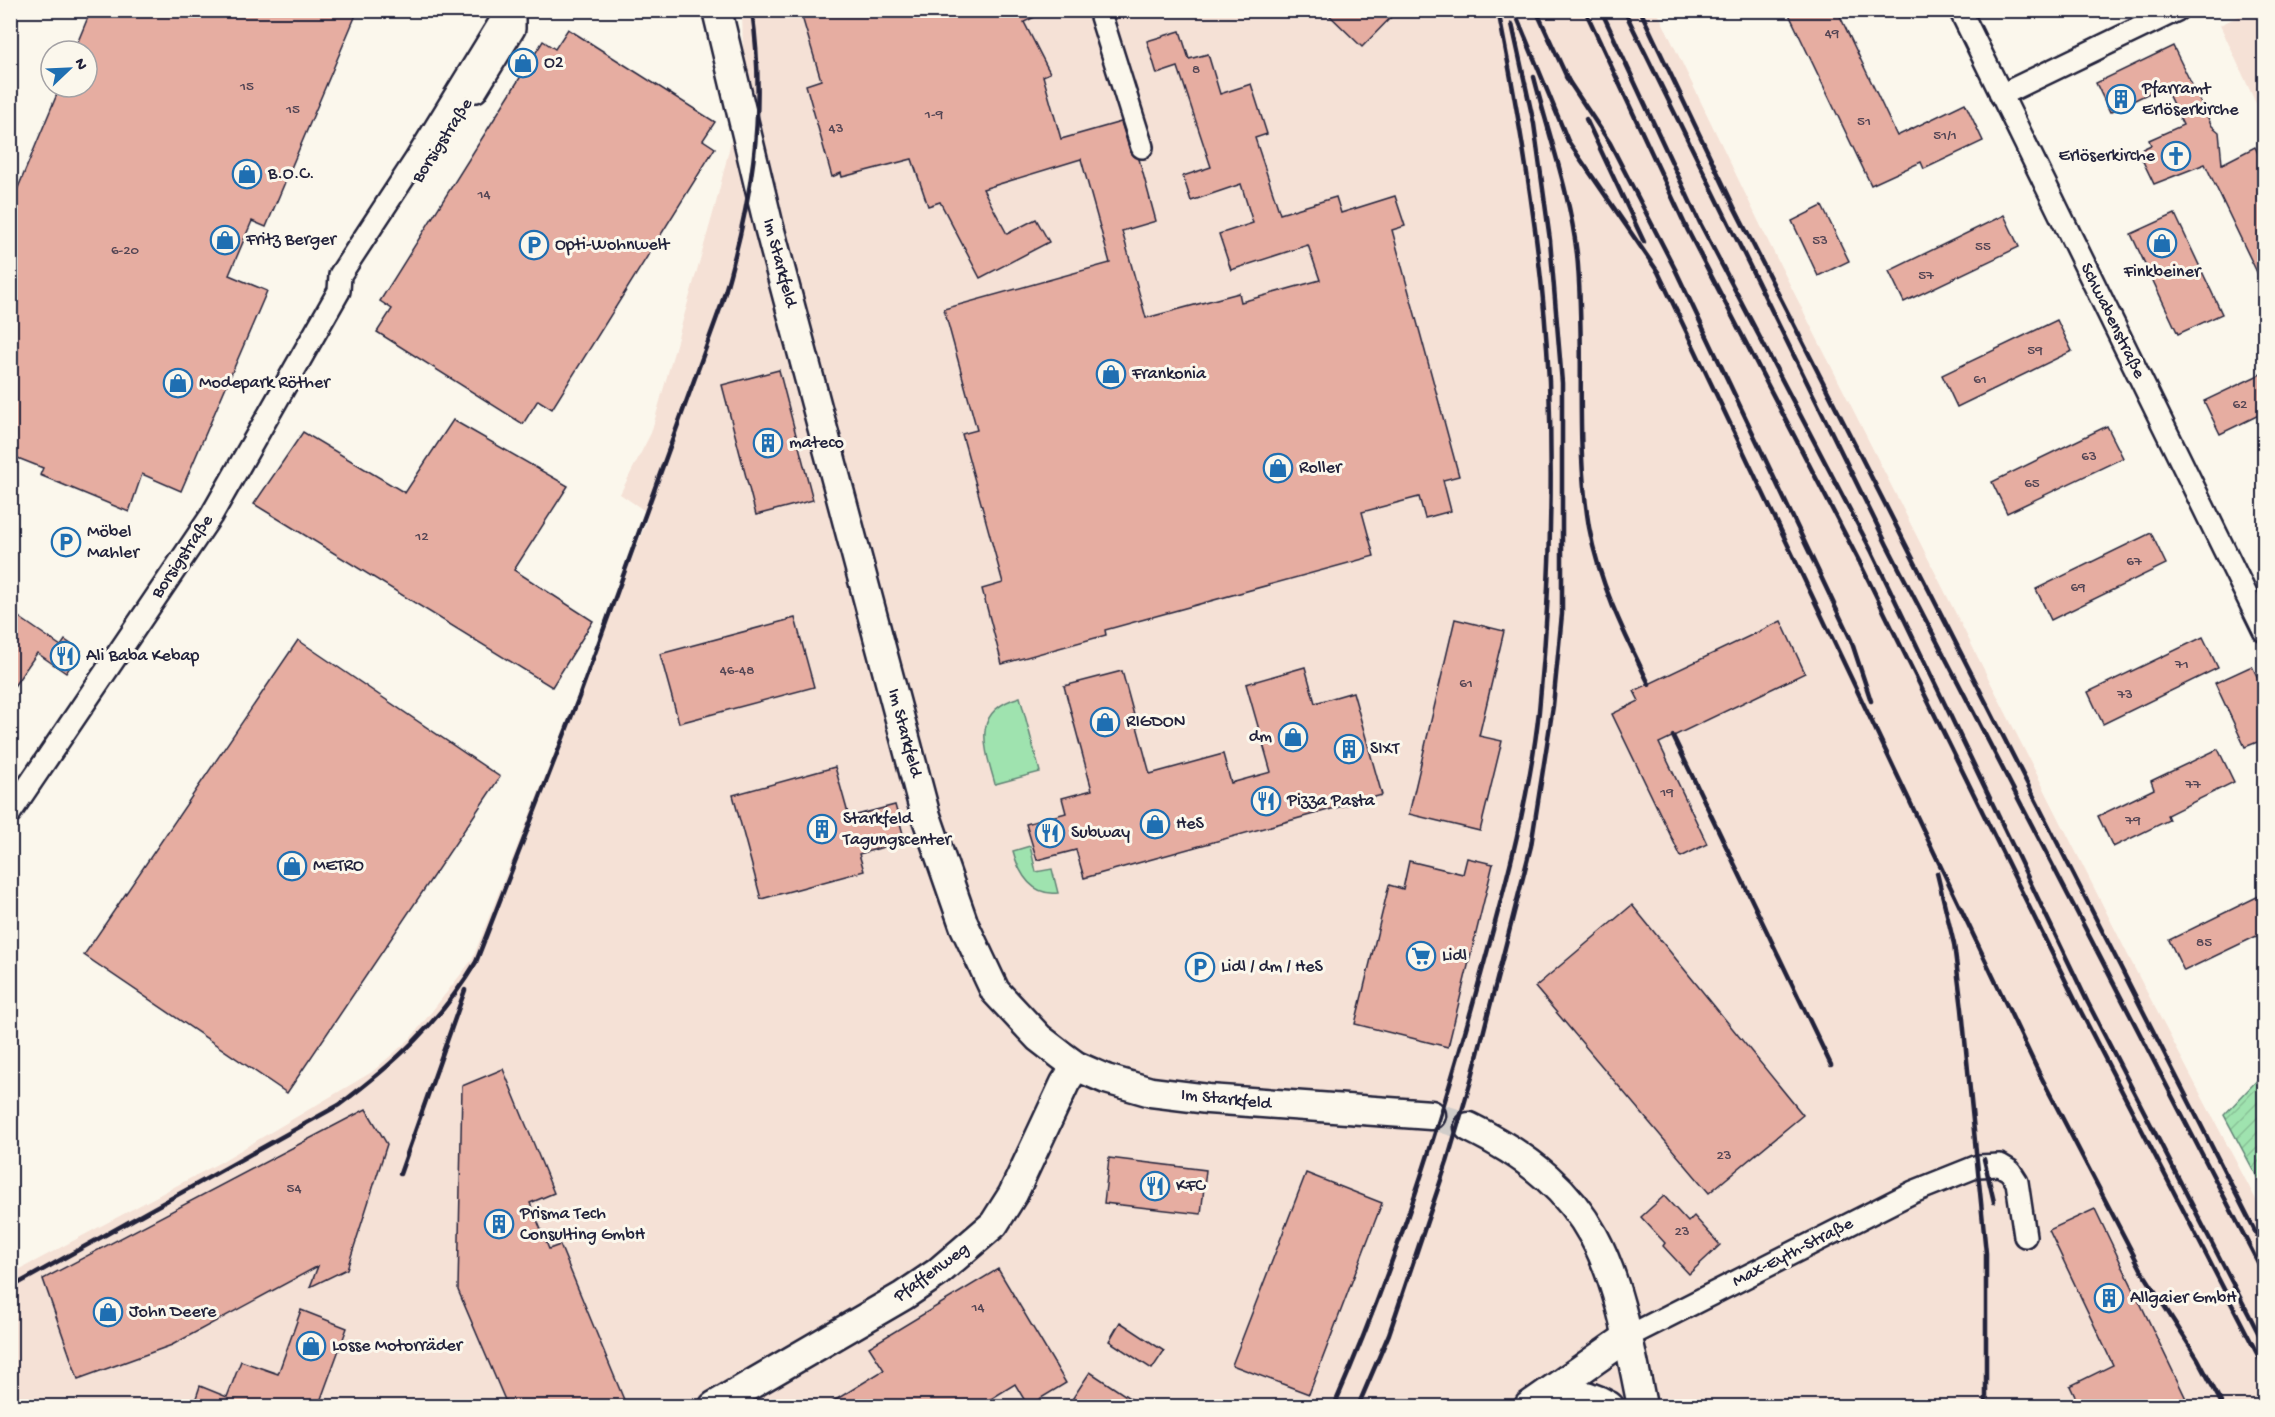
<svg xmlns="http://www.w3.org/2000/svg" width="2275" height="1417" viewBox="0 0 2275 1417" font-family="'Gochi Hand',sans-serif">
  <defs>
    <pattern id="garden-furrows" width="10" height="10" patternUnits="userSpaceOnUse" patternTransform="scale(1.5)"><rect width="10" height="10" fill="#9fe3af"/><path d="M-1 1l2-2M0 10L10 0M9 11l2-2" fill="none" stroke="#89c297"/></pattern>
  </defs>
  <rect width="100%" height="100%" fill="#fbf7ec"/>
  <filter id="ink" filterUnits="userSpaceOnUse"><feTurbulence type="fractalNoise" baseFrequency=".0167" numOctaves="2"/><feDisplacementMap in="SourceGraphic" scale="12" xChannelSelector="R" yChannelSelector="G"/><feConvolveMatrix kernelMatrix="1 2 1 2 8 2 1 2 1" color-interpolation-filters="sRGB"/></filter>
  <g filter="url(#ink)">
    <!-- built -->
    <g fill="#f5e1d6">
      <polygon points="742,11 1657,11 1769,243 2139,977 2264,1215 2264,1406 11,1406 11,1274 219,1163 372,1072 411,1038 472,960 646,523 648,513 620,494 651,433 716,203 744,88"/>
      <polygon points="2250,11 2264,11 2264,121 2220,25"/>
    </g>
    <!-- grass -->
    <g fill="#9fe3af" stroke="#608275" stroke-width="1.5">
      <path d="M 1020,697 L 1040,772 L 995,784 C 984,745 971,711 1020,697 Z"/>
      <path d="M 1030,846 L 1036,872 L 1052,869 L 1058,893 C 1031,896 1019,873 1013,851 Z"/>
    </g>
    <!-- garden -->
    <polygon fill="url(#garden-furrows)" stroke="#608275" stroke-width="1.5" points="2264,1073 2264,1190 2224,1115"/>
    <!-- building -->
    <g fill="#e6ada1" stroke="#22223b" stroke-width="1.5">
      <polygon points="91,10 358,10 266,227 252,221 229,275 267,291 181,491 142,474 129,512 40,475 43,468 10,455 10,207 60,87 87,87 87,51 74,51"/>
      <polygon points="800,10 1049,10 1024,22 1050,73 1043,76 1061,139 1121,122 1130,151 1139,159 1156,221 1122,231 1146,318 1239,293 1241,302 1320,280 1308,245 1231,270 1219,234 1253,223 1241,184 1191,201 1183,176 1211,167 1178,67 1157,74 1147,41 1180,31 1189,59 1208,54 1220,94 1251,84 1267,134 1255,138 1280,214 1336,197 1341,213 1395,196 1405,226 1392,230 1459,476 1443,480 1451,511 1425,518 1419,497 1362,512 1374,556 1105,630 1106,635 1002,664 982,589 1003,583 962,434 977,430 944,309 1110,263 1081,159 983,189 1007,234 1036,219 1049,242 980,278 940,202 928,206 912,159 842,177 841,173 832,177 806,85 821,80"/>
      <polygon points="1324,10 1398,10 1362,47"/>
      <polygon points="1787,10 1837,10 1897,136 1965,103 1983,141 1924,169 1921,162 1871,185"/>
      <polygon points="568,29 715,122 703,140 715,148 552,409 538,400 523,424 377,332 392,309 380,301 543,41 555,49"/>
      <polygon points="2173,46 2212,126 2219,132 2222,164 2255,147 2265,168 2265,289 2205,164 2154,184 2138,151 2151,145 2149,140 2183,125 2164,86 2110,112 2096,83"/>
      <polygon points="1822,206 1849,261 1818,276 1792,221"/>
      <polygon points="2175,214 2222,314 2178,334 2131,234"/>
      <polygon points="2004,215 2019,247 1904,302 1889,271"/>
      <polygon points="2057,320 2072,351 1957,407 1942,375"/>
      <polygon points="779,370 813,500 756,515 722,385"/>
      <polygon points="2265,372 2265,412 2220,434 2204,401"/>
      <polygon points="453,420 568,486 514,570 593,621 552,687 254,504 303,432 405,493"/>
      <polygon points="2107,426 2123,458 2007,513 1992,482"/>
      <polygon points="2151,533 2166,564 2051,620 2036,589"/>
      <polygon points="10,611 61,646 65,640 81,651 66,673 37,653 10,692"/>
      <polygon points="795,618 814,687 679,723 660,654"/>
      <polygon points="1455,619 1504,631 1479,736 1502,741 1480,831 1409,814"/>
      <polygon points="1781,621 1805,673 1659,743 1707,844 1681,857 1612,714 1639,701 1634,691"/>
      <polygon points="2203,637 2218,668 2103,724 2088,692"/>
      <polygon points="298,640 500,777 287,1093 84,955"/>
      <polygon points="2252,666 2265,693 2265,739 2245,747 2215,683"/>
      <polygon points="1305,667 1315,703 1353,692 1382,795 1084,878 1076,850 1037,860 1026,824 1066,813 1062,798 1092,790 1064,686 1122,671 1150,774 1223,754 1231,783 1271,772 1246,684"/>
      <polygon points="2218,749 2234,782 2167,815 2169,820 2113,847 2098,816 2154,789 2151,781"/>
      <polygon points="835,767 849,817 895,805 905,841 859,854 864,871 761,899 733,795"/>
      <polygon points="1467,858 1493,864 1448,1047 1355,1024 1389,885 1403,889 1409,861 1463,874"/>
      <polygon points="2265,893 2265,932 2184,971 2169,940"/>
      <polygon points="1632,905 1803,1115 1709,1193 1535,987"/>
      <polygon points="503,1069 554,1193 530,1203 549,1249 560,1245 627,1407 508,1407 458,1290 462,1086"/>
      <polygon points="366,1109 387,1144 347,1269 310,1287 318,1266 172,1345 78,1379 43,1279"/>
      <polygon points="1109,1158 1206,1170 1201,1214 1104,1203"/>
      <polygon points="1306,1173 1382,1203 1309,1394 1232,1365"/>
      <polygon points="1664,1196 1688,1222 1694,1216 1720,1245 1689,1274 1663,1246 1665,1243 1641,1217"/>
      <polygon points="2095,1209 2190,1407 2080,1407 2070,1386 2113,1365 2049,1230"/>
      <polygon points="998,1269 1066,1383 1028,1406 1015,1384 978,1407 824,1407 884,1370 869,1347"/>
      <polygon points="301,1310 347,1328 318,1407 193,1407 200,1386 227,1397 241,1361 278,1374"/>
      <polygon points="1120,1322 1164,1351 1152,1369 1109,1341"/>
      <polygon points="1090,1372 1143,1407 1067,1407"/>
    </g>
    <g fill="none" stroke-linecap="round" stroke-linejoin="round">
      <!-- secondary-tunnel -->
      <polyline stroke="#d0ccc9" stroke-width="28" stroke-dasharray="28 14" stroke-linecap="butt" points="1431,1115 1469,1127"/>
      <!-- street casing -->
      <g stroke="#22223b" stroke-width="26">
        <g id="street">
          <polyline points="1099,10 1142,147"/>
          <polyline points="1960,10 2264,631"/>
          <polyline points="476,91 514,29 514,14"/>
          <polyline points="2001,95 2177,10"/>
          <polyline points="10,813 211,516 339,291 340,275 416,159 500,22 516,10"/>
          <polyline points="1629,1336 1913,1192 1978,1166 2000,1165 2010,1171 2017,1182 2025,1236"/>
        </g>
      </g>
      <!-- secondary casing -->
      <g stroke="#22223b" stroke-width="33">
        <g id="secondary">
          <polyline points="717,10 769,227 925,813 964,925 995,991 1039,1038 1061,1055 1076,1066 1106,1079 1151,1092 1208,1099 1431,1115"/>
          <path d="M 1469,1127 C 1604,1193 1615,1271 1642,1406"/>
          <path d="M 1543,1399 C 1566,1389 1587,1393 1609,1406"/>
          <polyline points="714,1406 903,1296 937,1273 994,1224 1013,1194 1065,1083 1076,1066"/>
          <polyline points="1529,1406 1629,1336"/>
        </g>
      </g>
      <!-- street -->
      <use href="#street" stroke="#fbf7ec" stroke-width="21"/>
      <!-- secondary -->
      <use href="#secondary" stroke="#fbf7ec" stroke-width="28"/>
      <!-- rail -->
      <g stroke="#22223b" stroke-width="4.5">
        <polyline points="1514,10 1568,141 1658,272 2038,1071 2142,1271 2198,1359 2223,1406"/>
        <polyline points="1536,10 1570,84"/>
        <polyline points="1585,10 1688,231 1858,559 2078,1006 2264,1367"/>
        <polyline points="1601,10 1700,223 1872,552 2088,1003 2264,1344"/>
        <polyline points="1624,10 1887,545 2264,1274"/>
        <polyline points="1640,10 1734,207 2264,1249"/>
        <path d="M 1534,77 C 1549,136 1570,194 1577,254 C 1586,345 1574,437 1589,527 C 1599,583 1624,633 1649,684"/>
        <polyline points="1566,77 1610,143 1675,269 1851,640 1871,701"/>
        <polyline points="1586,119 1644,242"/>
        <polyline points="1673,736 1831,1065"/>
        <polyline points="1937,873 1954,944 1962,1009 1986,1253 1986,1406"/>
        <polyline points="1984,1159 1994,1202"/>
        <polyline points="400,1174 465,990"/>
        <path d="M 10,1288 L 339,1105 C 394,1064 440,1022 476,962 L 579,697 L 721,306 C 751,206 767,116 752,10"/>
        <path d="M 1334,1406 C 1395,1267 1440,1125 1480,978 C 1504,890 1529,802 1539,711 C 1550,602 1553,491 1549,381 C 1543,257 1522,132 1498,10"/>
        <polyline points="1358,1406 1389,1334 1447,1162 1472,1077 1531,846 1553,706 1562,614 1562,383 1550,240 1534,124 1512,24"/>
      </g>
    </g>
  </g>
  <!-- icons -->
  <defs>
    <g id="shop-ring" transform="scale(1.5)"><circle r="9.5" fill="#fbf7ec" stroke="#1f6fb2" stroke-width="1.5"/><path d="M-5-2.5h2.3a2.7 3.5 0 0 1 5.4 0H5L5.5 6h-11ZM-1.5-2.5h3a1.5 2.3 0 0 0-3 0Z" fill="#1f6fb2"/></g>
    <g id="building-ring" transform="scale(1.5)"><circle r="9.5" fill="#fbf7ec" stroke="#1f6fb2" stroke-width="1.5"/><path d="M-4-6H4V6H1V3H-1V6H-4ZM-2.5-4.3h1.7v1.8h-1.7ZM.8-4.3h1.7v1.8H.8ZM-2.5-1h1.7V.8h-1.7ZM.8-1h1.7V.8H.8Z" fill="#1f6fb2"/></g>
    <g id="church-ring" transform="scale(1.5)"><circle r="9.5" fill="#fbf7ec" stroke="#1f6fb2" stroke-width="1.5"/><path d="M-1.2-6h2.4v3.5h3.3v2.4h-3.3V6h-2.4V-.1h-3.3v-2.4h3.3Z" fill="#1f6fb2"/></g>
    <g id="parking-ring" transform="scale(1.5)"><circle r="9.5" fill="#fbf7ec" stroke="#1f6fb2" stroke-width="1.5"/><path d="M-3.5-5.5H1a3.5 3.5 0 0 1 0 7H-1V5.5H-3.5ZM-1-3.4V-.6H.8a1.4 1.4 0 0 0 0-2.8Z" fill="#1f6fb2"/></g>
    <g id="restaurant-ring" transform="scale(1.5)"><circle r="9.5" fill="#fbf7ec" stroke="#1f6fb2" stroke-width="1.5"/><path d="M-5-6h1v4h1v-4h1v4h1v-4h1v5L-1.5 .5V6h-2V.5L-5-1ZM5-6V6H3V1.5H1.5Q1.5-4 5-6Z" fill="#1f6fb2"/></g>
    <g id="supermarket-ring" transform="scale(1.5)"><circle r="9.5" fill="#fbf7ec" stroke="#1f6fb2" stroke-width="1.5"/><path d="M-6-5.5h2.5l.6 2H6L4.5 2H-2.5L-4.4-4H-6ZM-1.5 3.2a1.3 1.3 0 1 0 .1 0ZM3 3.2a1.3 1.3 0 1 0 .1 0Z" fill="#1f6fb2"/></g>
  </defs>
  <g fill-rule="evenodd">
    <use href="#shop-ring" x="523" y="63"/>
    <use href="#building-ring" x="2121" y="99"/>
    <use href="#church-ring" x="2176" y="156"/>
    <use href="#shop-ring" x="247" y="174"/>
    <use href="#shop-ring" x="225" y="240"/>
    <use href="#shop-ring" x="2162" y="243"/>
    <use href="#parking-ring" x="534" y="245"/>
    <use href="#shop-ring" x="1111" y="374"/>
    <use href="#shop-ring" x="178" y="383"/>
    <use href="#building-ring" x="768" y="443"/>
    <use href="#shop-ring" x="1278" y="468"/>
    <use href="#parking-ring" x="66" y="542"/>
    <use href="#restaurant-ring" x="65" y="656"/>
    <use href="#shop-ring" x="1105" y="722"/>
    <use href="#shop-ring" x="1293" y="737"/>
    <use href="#building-ring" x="1349" y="749"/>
    <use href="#restaurant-ring" x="1266" y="801"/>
    <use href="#shop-ring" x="1155" y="824"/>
    <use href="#building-ring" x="822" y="829"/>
    <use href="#restaurant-ring" x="1050" y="833"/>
    <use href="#shop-ring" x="292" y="866"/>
    <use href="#supermarket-ring" x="1421" y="956"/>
    <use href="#parking-ring" x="1200" y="967"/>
    <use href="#restaurant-ring" x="1155" y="1186"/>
    <use href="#building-ring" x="499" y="1224"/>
    <use href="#building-ring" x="2109" y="1298"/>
    <use href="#shop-ring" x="108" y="1312"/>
    <use href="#shop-ring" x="311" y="1346"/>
  </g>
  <g text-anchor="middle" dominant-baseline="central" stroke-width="6" stroke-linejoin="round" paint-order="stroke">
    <!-- number labels -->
    <g font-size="15" fill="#534554">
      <text x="1832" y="34">49</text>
      <text x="1196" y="70">8</text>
      <text x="247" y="87">15</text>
      <text x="293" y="110">15</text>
      <text x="934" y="115">1-9</text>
      <text x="1864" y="122">51</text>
      <text x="836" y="129">43</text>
      <text x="1945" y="136">51/1</text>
      <text x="484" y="195">14</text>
      <text x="1820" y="241">53</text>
      <text x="1983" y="247">55</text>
      <text x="125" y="251">6-20</text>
      <text x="1926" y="276">57</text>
      <text x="2035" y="351">59</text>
      <text x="1980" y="380">61</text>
      <text x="2240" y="405">62</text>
      <text x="2089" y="457">63</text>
      <text x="2032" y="484">65</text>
      <text x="422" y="537">12</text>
      <text x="2134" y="562">67</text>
      <text x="2078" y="588">69</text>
      <text x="2182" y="665">71</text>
      <text x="737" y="671">46-48</text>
      <text x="1466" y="684">61</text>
      <text x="2125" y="695">73</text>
      <text x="2193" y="785">77</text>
      <text x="1667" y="793">19</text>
      <text x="2133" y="821">79</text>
      <text x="2204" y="943">85</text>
      <text x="1724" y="1156">23</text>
      <text x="294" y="1189">54</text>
      <text x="1682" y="1232">23</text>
      <text x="978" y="1308">14</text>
    </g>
    <!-- poi labels -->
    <g font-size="18" fill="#22223b" stroke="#fbf7ec" text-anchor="start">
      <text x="544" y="63">O2</text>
      <text x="2142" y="89">Pfarramt<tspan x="2142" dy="21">Erlöserkirche</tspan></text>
      <text x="2155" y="156" text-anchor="end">Erlöserkirche</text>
      <text x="268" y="174">B.O.C.</text>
      <text x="246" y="240">Fritz Berger</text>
      <text x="555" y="245">Opti-Wohnwelt</text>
      <text x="2162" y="272" text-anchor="middle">Finkbeiner</text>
      <text x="1132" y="374">Frankonia</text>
      <text x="199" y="383">Modepark Röther</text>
      <text x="789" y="443">mateco</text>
      <text x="1299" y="468">Roller</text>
      <text x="87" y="532">Möbel<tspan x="87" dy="21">Mahler</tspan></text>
      <text x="86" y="656">Ali Baba Kebap</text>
      <text x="1126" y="722">RIGDON</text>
      <text x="1272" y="737" text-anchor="end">dm</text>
      <text x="1370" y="749">SIXT</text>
      <text x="1287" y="801">Pizza Pasta</text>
      <text x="843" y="819">Starkfeld<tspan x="843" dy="21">Tagungscenter</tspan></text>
      <text x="1176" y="824">HeS</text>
      <text x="1071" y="833">Subway</text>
      <text x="313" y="866">METRO</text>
      <text x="1442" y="956">Lidl</text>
      <text x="1221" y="967">Lidl / dm / HeS</text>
      <text x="1176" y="1186">KFC</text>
      <text x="520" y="1214">Prisma Tech<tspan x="520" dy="21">Consulting GmbH</tspan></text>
      <text x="2130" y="1298">Allgaier GmbH</text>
      <text x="129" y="1312">John Deere</text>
      <text x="332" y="1346">Losse Motorräder</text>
    </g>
    <!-- street labels -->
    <g font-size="18" fill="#22223b" stroke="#fbf7ec">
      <text transform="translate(443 141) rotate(-57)">Borsigstraße</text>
      <text transform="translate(779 263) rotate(75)">Im Starkfeld</text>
      <text transform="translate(2112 321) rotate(64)">Schwabenstraße</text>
      <text transform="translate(183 557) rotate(-56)">Borsigstraße</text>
      <text transform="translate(904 733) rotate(75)">Im Starkfeld</text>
      <text transform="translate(1226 1100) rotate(6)">Im Starkfeld</text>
      <text transform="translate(1793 1253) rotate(-27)">Max-Eyth-Straße</text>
      <text transform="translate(932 1273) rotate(-36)">Pfaffenweg</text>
    </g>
  </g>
  <!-- margin -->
  <rect width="2275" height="1417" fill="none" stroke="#fbf7ec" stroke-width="36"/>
  <rect x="18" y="18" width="2239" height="1381" fill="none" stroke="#22223b" stroke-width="2" filter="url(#ink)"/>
  <!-- north arrow -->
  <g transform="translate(69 69) rotate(67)"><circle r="28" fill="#fbf7ec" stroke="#a4a2a5" stroke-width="1.5"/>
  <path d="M0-4.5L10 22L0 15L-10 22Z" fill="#1f6fb2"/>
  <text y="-9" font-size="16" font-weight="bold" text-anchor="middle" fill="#22223b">N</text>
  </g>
</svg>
